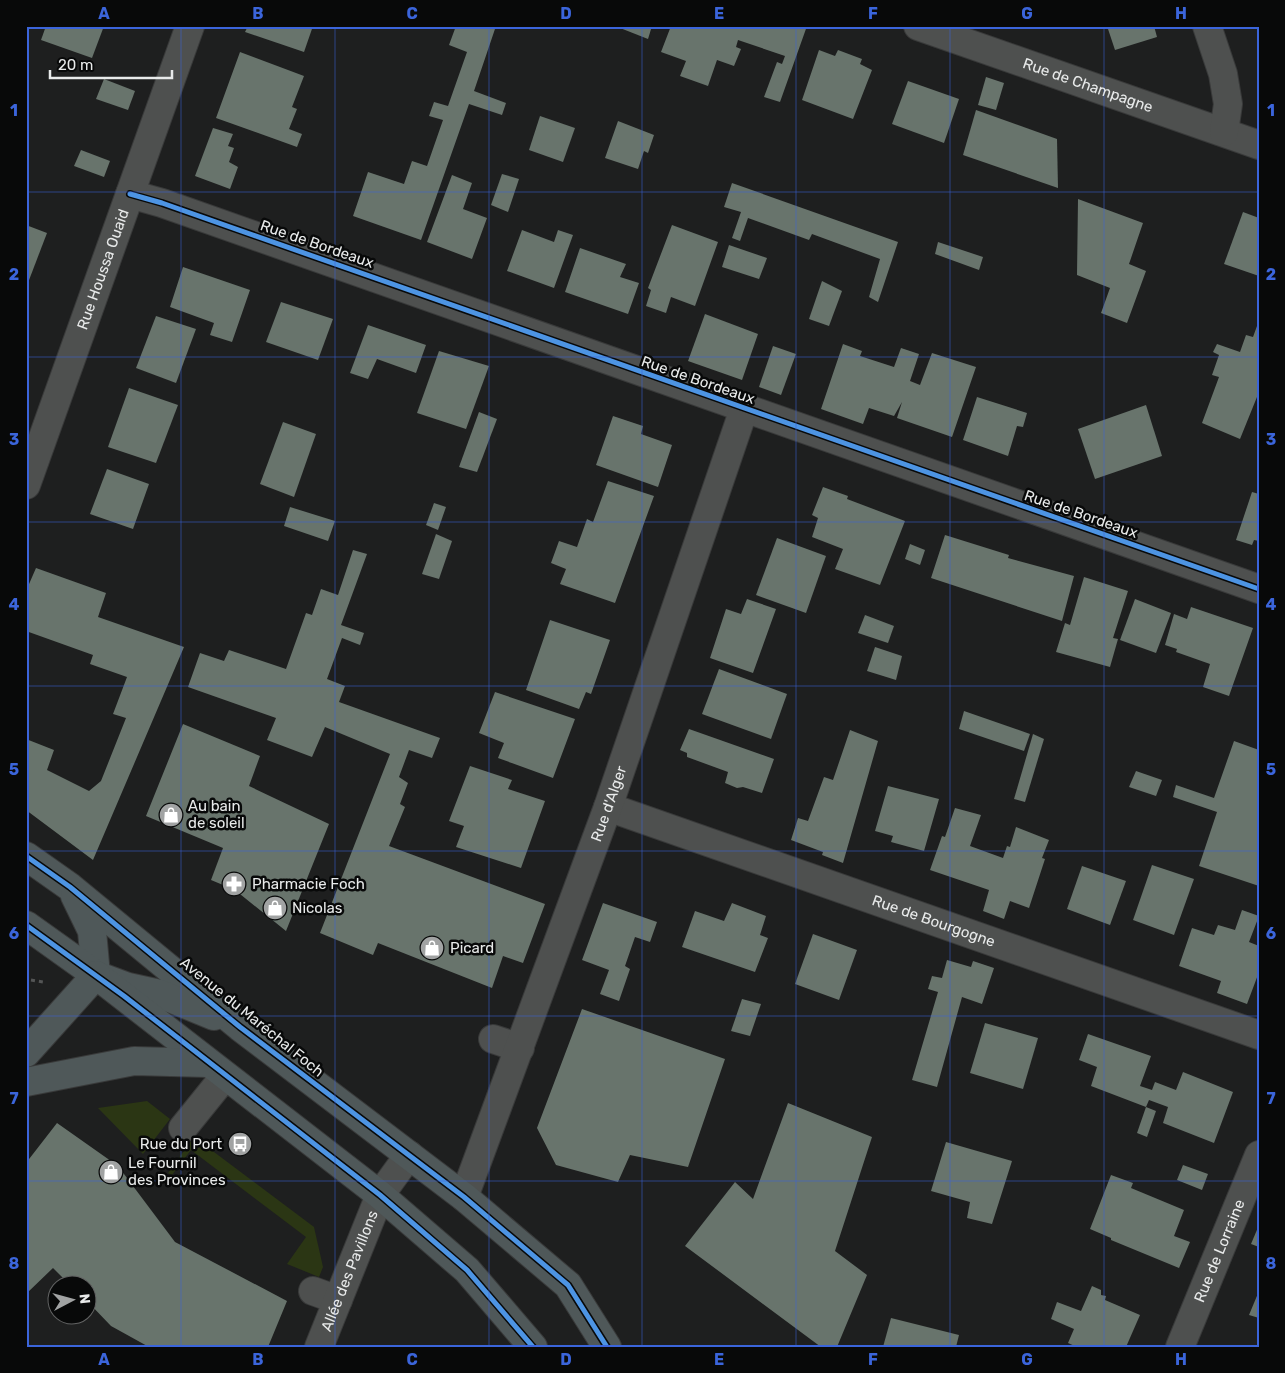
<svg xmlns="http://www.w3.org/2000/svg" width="1285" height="1373" viewBox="0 0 1285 1373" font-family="Rubik,sans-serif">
  <rect width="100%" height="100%" fill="#1e1f1f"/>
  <!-- green -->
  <g fill="#2b3614">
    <polygon points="147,1101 170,1119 143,1154 98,1108"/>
    <polygon points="194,1137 314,1227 323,1267 319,1277 287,1264 306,1237 191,1150 172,1175 168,1173"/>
  </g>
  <!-- building -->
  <g fill="#68746c">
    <polygon points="46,26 104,26 92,58 41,40"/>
    <polygon points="248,26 313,26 304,52 245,32"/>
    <polygon points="456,26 496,26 474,91 506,103 502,115 469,104 421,240 353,216 368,172 404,184 412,161 427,166 443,120 429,116 434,102 448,106 467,52 449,45"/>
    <polygon points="615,26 652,26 648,39"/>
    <polygon points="671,26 807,26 780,102 764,97 777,62 782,64 785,56 738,40 736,47 741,49 734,66 717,60 708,86 680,76 686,61 661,52"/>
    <polygon points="1107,26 1154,26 1157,37 1115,50"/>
    <polygon points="819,50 835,56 838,50 862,59 860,64 872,70 853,119 802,100"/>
    <polygon points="240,52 304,76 292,107 297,109 289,129 302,134 297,147 216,118"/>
    <polygon points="986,77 1004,83 996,110 978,105"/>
    <polygon points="104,79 135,91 128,110 96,99"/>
    <polygon points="908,81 959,99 944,143 892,124"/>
    <polygon points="976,110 1057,139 1058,188 963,155"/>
    <polygon points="540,116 575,128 563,162 529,150"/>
    <polygon points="618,121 654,135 648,153 644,151 638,169 605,158"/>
    <polygon points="213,128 233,134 228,146 234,148 229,162 238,167 230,189 195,176"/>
    <polygon points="81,150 110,161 104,177 74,166"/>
    <polygon points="502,174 519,179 508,212 491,205"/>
    <polygon points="452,175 472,183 463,209 487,218 472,259 427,242"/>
    <polygon points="732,183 898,242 878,302 869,297 880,259 812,234 809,240 748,218 740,241 732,238 741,212 724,207"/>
    <polygon points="1078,199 1143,223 1129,264 1146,271 1127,323 1101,313 1110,288 1077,275"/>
    <polygon points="1243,212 1259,218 1259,276 1224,264"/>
    <polygon points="26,225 47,233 26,288"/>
    <polygon points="672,225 718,242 695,306 671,297 666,313 646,306 651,290 648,288"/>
    <polygon points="522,230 554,242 558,230 573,235 554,288 507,271"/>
    <polygon points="938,242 983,257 979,270 935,254"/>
    <polygon points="729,245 767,258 759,279 722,267"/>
    <polygon points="580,248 626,264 620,277 639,283 628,314 565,292"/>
    <polygon points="183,267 250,290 232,342 210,335 214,323 170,307"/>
    <polygon points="822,281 842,291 829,326 809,319"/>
    <polygon points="281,302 333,319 318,360 266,342"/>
    <polygon points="705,314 758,334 742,380 688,361"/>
    <polygon points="156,316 196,329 176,383 136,368"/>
    <polygon points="368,325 426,345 416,373 377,359 368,379 350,373"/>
    <polygon points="1257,326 1259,392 1240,439 1202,423 1219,377 1212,375 1219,355 1213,352 1217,344 1240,352 1246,335 1253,337"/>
    <polygon points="843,344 862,351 860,356 894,367 901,348 919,354 910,381 920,385 932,353 976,367 952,437 897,418 902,402 894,416 869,408 863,424 821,409"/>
    <polygon points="773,346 796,354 781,395 759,387"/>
    <polygon points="439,351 489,366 466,429 417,413"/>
    <polygon points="129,388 178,405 156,463 108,447"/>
    <polygon points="977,397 1027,413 1023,427 1017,426 1008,456 963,440"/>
    <polygon points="1146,405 1162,456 1095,479 1078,429"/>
    <polygon points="479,412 497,419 477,472 459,467"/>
    <polygon points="613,416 643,426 641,434 672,445 658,487 596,465"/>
    <polygon points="283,422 316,434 294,497 260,484"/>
    <polygon points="107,469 149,484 133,529 90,514"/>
    <polygon points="608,481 654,496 615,603 560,584 566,569 551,563 559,541 577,547 587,519 593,522"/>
    <polygon points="823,487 848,496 847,499 905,521 880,585 835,569 843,549 812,537 818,518 812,515"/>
    <polygon points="1252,492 1259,494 1259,541 1254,540 1252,545 1236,540"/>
    <polygon points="434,503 446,507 438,530 426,525"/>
    <polygon points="290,507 335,521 328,541 284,526"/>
    <polygon points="436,534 452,541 439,579 422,574"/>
    <polygon points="945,535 1009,555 1008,558 1074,576 1062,621 931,578"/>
    <polygon points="777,538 826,556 806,613 756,595"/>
    <polygon points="910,544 925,550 920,565 905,559"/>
    <polygon points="353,550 367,554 341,625 364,633 360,645 342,638 327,679 345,686 339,702 440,738 432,758 409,750 399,777 408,783 400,804 405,807 389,846 545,904 523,963 503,956 492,988 378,943 373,955 320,933 390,754 325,727 312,757 267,740 276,718 188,687 200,653 224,661 229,650 286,669 306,613 312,615 321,589 338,595"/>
    <polygon points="36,568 106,593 98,617 184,647 93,860 26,810 26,739 54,750 47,770 89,791 101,781 126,718 113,714 127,677 90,664 93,655 26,631 26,591"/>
    <polygon points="1084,577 1128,591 1113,638 1118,639 1110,667 1056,652 1065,623 1070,625"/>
    <polygon points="747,599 776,609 753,673 710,658 726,609 741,614"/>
    <polygon points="1135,599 1171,613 1156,653 1120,640"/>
    <polygon points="1191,607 1253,628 1229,696 1203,687 1210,664 1176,652 1177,649 1165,645 1174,614 1187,619"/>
    <polygon points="865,615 894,626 888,643 858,633"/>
    <polygon points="550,620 610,640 591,694 586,692 579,709 526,690"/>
    <polygon points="875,647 902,656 896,680 867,671"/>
    <polygon points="719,669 787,694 771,739 702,714"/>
    <polygon points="495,692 575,719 553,778 498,758 504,743 479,733"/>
    <polygon points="964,711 1030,734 1024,751 959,729"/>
    <polygon points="183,724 260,756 249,786 329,824 286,931 235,890 211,880 223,848 146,816"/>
    <polygon points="689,729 774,759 762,793 743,787 737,788 725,783 728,772 687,757 687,753 680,750"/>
    <polygon points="850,730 878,741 843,863 822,855 823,852 791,840 798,818 808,821 824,777 833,780"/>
    <polygon points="1033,734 1044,739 1025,802 1014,799"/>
    <polygon points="1234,741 1259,750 1259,886 1199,866 1217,812 1173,797 1176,785 1214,798"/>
    <polygon points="470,766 512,780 508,789 545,801 521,868 456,847 464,826 449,821"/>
    <polygon points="1136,771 1162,780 1156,796 1129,787"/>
    <polygon points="888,786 939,799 924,851 891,842 893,836 875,831"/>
    <polygon points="955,808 981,815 970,846 1003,858 1007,846 1010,847 1016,827 1049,840 1042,858 1045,859 1029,908 1010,901 1004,919 983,911 989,890 930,870 942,836 945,837"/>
    <polygon points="1152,865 1194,879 1174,935 1133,920"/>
    <polygon points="1082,866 1126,881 1110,925 1067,909"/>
    <polygon points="603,903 657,922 650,942 635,937 625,966 630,969 619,1001 600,994 609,970 582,960"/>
    <polygon points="732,903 766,916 760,935 768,938 755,972 682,947 695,911 724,921"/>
    <polygon points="1242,910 1259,916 1249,942 1259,946 1259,972 1247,1004 1217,993 1221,981 1179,966 1192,928 1214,935 1218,925 1235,930"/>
    <polygon points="813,934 857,950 839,1000 795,984"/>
    <polygon points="947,960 971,967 973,961 994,968 982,1004 962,997 937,1087 912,1080 938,992 928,989 932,976 942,978"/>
    <polygon points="742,999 761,1004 750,1036 731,1031"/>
    <polygon points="582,1009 725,1059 688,1167 630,1155 618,1182 556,1165 537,1128"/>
    <polygon points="985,1023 1038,1038 1023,1089 970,1073"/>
    <polygon points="1088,1034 1151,1056 1140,1086 1152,1090 1155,1082 1176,1090 1183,1072 1233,1092 1214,1143 1163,1123 1168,1107 1149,1100 1146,1107 1091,1086 1097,1067 1079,1060"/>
    <polygon points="788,1103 872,1137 835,1251 867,1275 837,1347 821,1347 685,1246 735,1182 753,1199"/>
    <polygon points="1146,1107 1156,1111 1147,1137 1137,1133"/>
    <polygon points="57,1123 118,1166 175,1242 287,1301 268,1347 149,1347 111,1326 88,1302 88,1286 71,1286 53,1268 26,1294 26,1163"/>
    <polygon points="946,1142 1012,1161 992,1224 967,1218 970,1202 931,1191"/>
    <polygon points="1183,1165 1208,1174 1202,1190 1177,1180"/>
    <polygon points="1111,1175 1133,1183 1131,1188 1184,1210 1174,1236 1190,1242 1179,1268 1111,1240 1111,1238 1090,1229"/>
    <polygon points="1259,1225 1259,1247 1251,1244"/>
    <polygon points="1092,1286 1101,1290 1101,1295 1106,1296 1105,1300 1140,1315 1126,1347 1077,1347 1068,1343 1074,1329 1051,1319 1057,1302 1081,1311"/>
    <polygon points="1259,1291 1259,1318 1249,1315"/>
    <polygon points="891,1318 959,1335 956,1347 883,1347"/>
  </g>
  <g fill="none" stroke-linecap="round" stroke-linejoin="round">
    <!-- minor casing -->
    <g stroke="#393a3a" stroke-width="30">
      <g id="minor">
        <path id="s1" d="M 918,26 L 1259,145"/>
        <polyline points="1207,26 1223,74 1228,104 1224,132"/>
        <polyline points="130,194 162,203 1259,589"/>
        <path id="s2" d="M 26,485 L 190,26"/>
        <path id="s3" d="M 608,807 L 1259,1035"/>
        <polyline points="493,1039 520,1048"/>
        <polyline points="183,1128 225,1076"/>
        <path id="s4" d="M 464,1197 L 608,807 L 744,409"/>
        <polyline points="313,1291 338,1300"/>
        <path id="s5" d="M 319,1347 L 380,1195 L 409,1155"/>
        <path id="s6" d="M 1180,1347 L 1259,1155"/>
      </g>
    </g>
    <!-- major casing -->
    <g stroke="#393a3a" stroke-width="30">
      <g id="major">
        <polyline points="26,856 70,887 240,1027 464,1197 568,1285 607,1347"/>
        <polyline points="75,896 92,931 96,975"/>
        <polyline points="26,925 96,975 128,987 160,994 214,1016"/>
        <polyline points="96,975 380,1195 467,1270 533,1347"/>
        <polyline points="26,1053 96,975"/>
        <polyline points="26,1082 134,1061 208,1063"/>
      </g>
    </g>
    <!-- path -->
    <polyline stroke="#545555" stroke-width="3" stroke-dasharray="4 4" stroke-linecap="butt" points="31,980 43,982"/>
    <!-- minor -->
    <use href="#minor" stroke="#4e504f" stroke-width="28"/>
    <!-- major -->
    <use href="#major" stroke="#4f5859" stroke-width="28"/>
    <!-- cycleway casing -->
    <g stroke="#080909" stroke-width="8">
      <g id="cycleway">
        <polyline points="130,194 162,203 1259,589"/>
        <polyline points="26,856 70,887 240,1027 464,1197 568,1285 607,1347"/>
        <polyline points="26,925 124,996 380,1195 467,1270 533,1347"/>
      </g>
    </g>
    <!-- cycleway -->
    <use href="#cycleway" stroke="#4d94e3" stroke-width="5"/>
  </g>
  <!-- grid -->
  <path fill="none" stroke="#3b65db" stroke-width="1" stroke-opacity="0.55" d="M 181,26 L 181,1347M 335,26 L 335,1347M 489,26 L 489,1347M 642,26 L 642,1347M 796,26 L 796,1347M 950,26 L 950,1347M 1104,26 L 1104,1347M 26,192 L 1259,192M 26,357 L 1259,357M 26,522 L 1259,522M 26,686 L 1259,686M 26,851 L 1259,851M 26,1016 L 1259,1016M 26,1181 L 1259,1181"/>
  <!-- icons -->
  <defs>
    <g id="shop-disc" transform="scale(1.25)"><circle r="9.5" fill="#a1a3a3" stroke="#080909"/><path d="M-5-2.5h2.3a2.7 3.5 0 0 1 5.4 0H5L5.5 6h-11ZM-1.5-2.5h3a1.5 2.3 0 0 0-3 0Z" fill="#fff"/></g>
    <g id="pharmacy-disc" transform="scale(1.25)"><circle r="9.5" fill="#a1a3a3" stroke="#080909"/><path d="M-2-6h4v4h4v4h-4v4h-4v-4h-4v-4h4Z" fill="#fff"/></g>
    <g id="bus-disc" transform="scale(1.25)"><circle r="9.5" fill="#a1a3a3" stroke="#080909"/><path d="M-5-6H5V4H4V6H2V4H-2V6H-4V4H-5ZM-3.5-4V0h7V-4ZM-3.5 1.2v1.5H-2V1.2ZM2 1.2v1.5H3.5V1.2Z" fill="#fff"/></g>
  </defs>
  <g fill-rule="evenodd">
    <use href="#shop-disc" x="171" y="815"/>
    <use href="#pharmacy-disc" x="234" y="884"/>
    <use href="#shop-disc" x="275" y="908"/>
    <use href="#shop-disc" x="432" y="948"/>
    <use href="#bus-disc" x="240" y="1144"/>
    <use href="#shop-disc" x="111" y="1172"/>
  </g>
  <g text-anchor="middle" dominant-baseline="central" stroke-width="5" stroke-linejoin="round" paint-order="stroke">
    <!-- street labels -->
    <g font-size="15" fill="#e8eaea" stroke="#080909">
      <text stroke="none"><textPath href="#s1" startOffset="180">Rue de Champagne</textPath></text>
      <text transform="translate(317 244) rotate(19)">Rue de Bordeaux</text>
      <text stroke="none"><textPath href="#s2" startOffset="229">Rue Houssa Ouaid</textPath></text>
      <text transform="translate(698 380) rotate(19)">Rue de Bordeaux</text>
      <text transform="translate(1081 514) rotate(19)">Rue de Bordeaux</text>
      <text stroke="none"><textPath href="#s4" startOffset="419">Rue d'Alger</textPath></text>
      <text stroke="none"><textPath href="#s3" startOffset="345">Rue de Bourgogne</textPath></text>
      <text transform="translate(252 1017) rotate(39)">Avenue du Maréchal Foch</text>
      <text stroke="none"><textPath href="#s6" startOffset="104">Rue de Lorraine</textPath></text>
      <text stroke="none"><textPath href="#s5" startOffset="82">Allée des Pavillons</textPath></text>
    </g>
    <!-- poi labels -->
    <g font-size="15" fill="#e8eaea" stroke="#080909" text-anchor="start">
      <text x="188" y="806">Au bain<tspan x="188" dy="17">de soleil</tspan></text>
      <text x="252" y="884">Pharmacie Foch</text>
      <text x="292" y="908">Nicolas</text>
      <text x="450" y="948">Picard</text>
      <text x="222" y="1144" text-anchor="end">Rue du Port</text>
      <text x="128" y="1163">Le Fournil<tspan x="128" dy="17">des Provinces</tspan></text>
    </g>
  </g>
  <!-- border -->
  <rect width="1285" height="1373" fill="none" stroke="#080909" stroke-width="55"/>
  <!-- north arrow -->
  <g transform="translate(72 1300) rotate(84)"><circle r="24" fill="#080909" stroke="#626363"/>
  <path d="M0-4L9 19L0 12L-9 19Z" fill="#a1a3a3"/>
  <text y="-8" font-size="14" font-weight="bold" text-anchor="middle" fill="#e8eaea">N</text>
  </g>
  <!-- scale -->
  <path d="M50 70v8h122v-8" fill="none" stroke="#e8eaea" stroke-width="2.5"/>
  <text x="58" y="70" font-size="15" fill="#e8eaea" stroke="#080909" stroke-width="4" paint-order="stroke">20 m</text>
  <rect x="28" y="28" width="1230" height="1318" fill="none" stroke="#3b65db" stroke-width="2"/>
  <g font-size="16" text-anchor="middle" font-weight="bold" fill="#3b65db">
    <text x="104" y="19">A</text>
    <text x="258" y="19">B</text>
    <text x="412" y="19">C</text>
    <text x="566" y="19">D</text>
    <text x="719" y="19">E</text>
    <text x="873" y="19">F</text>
    <text x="1027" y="19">G</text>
    <text x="1181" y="19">H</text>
    <text x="14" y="116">1</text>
    <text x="1271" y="116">1</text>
    <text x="14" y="280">2</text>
    <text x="1271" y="280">2</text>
    <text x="14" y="445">3</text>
    <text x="1271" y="445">3</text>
    <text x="14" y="610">4</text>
    <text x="1271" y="610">4</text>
    <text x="14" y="775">5</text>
    <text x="1271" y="775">5</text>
    <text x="14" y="939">6</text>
    <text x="1271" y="939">6</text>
    <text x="14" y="1104">7</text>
    <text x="1271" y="1104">7</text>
    <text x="14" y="1269">8</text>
    <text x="1271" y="1269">8</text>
    <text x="104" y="1365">A</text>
    <text x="258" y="1365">B</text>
    <text x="412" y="1365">C</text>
    <text x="566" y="1365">D</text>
    <text x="719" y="1365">E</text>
    <text x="873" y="1365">F</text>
    <text x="1027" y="1365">G</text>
    <text x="1181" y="1365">H</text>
  </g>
</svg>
